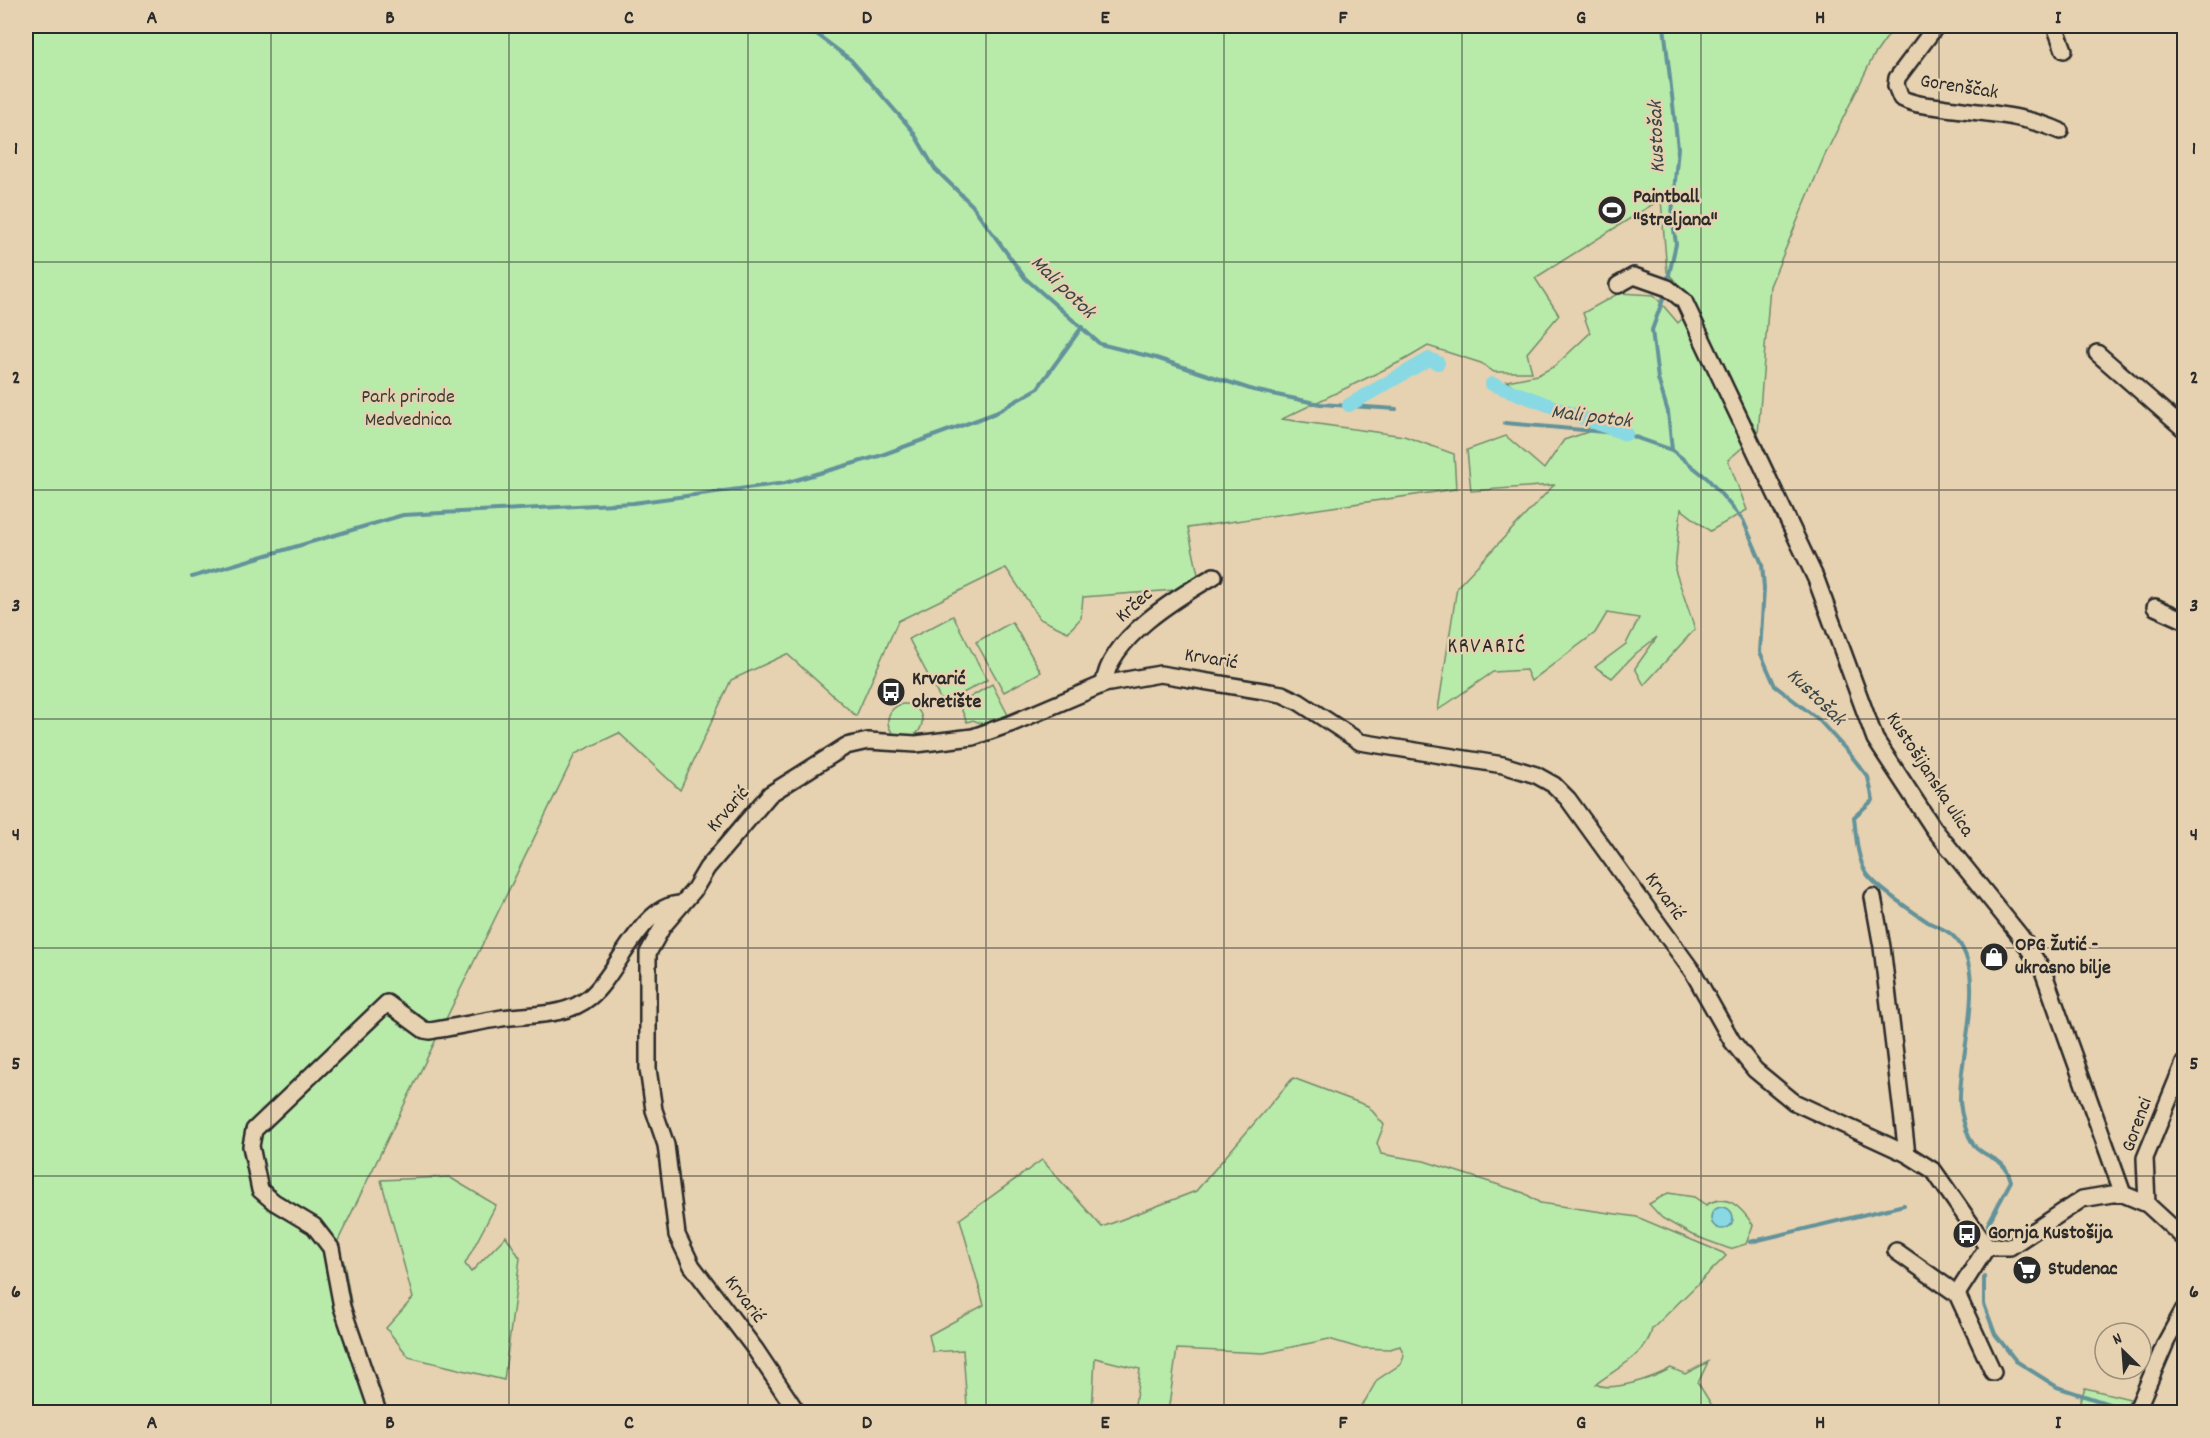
<svg xmlns="http://www.w3.org/2000/svg" width="2210" height="1438" viewBox="0 0 2210 1438" font-family="Dekko,sans-serif">
  <rect width="100%" height="100%" fill="#e6d1b0"/>
  <filter id="ink" filterUnits="userSpaceOnUse"><feTurbulence type="fractalNoise" baseFrequency=".0167" numOctaves="2"/><feDisplacementMap in="SourceGraphic" scale="12" xChannelSelector="R" yChannelSelector="G"/><feConvolveMatrix kernelMatrix="1 2 1 2 8 2 1 2 1" color-interpolation-filters="sRGB"/></filter>
  <g filter="url(#ink)">
    <!-- green -->
    <g fill="#b8eaaa" stroke="#728a6a" stroke-width="1.5">
      <polygon points="26,26 1895,26 1873,57 1824,157 1770,286 1758,434 1728,460 1747,510 1710,531 1681,509 1675,570 1695,629 1644,685 1635,668 1657,637 1635,654 1612,678 1595,667 1626,644 1639,618 1607,613 1595,633 1531,681 1526,670 1493,672 1438,710 1457,587 1554,485 1471,491 1467,450 1506,436 1544,469 1564,440 1588,432 1590,415 1516,388 1507,381 1538,375 1555,366 1590,333 1583,313 1619,293 1654,295 1678,323 1696,305 1667,272 1661,199 1535,278 1559,315 1527,353 1532,372 1494,372 1481,363 1428,346 1406,359 1282,419 1404,436 1454,454 1456,489 1188,528 1199,579 1175,590 1083,597 1081,618 1068,632 1040,619 1006,568 898,621 856,716 787,654 731,680 680,790 619,733 575,754 334,1249 344,1262 370,1412 26,1412"/>
      <polygon points="953,616 987,680 943,704 909,639"/>
      <polygon points="1012,622 1041,672 1004,692 976,642"/>
      <polygon points="992,684 1009,717 983,724 973,720 967,722 959,704"/>
      <circle cx="905" cy="721" r="17"/>
      <path d="M 1293,1078 L 1368,1106 L 1384,1125 L 1377,1143 L 1381,1154 L 1424,1161 L 1524,1193 L 1540,1203 L 1637,1217 L 1723,1253 L 1726,1256 L 1652,1329 C 1647,1355 1615,1369 1596,1384 C 1611,1393 1656,1377 1671,1368 L 1685,1374 L 1708,1362 L 1698,1383 L 1716,1412 L 1355,1412 L 1365,1401 L 1377,1380 L 1401,1364 L 1404,1356 L 1400,1346 L 1390,1349 L 1359,1348 L 1329,1339 L 1264,1353 L 1177,1349 L 1168,1412 L 1134,1412 L 1140,1369 L 1095,1358 L 1092,1412 L 1005,1412 L 967,1406 L 963,1350 L 933,1352 L 929,1335 L 984,1305 L 960,1219 L 1042,1160 L 1102,1227 L 1196,1191 Z"/>
      <polygon points="449,1177 496,1205 465,1264 471,1272 506,1236 520,1258 504,1380 409,1357 386,1328 413,1298 381,1180"/>
      <path d="M 1668,1193 L 1694,1197 L 1706,1205 C 1727,1192 1741,1207 1753,1225 L 1746,1244 L 1730,1249 L 1692,1235 L 1662,1218 L 1649,1204 Z"/>
      <polygon points="2085,1388 2130,1399 2125,1412 2076,1412"/>
    </g>
    <!-- water -->
    <circle fill="#88d9e4" stroke="#63939a" stroke-width="1.5" cx="1722" cy="1218" r="11"/>
    <g fill="none" stroke-linecap="round" stroke-linejoin="round">
      <!-- stream -->
      <g stroke="#63939a" stroke-width="4">
        <polyline points="806,26 851,60 912,130 935,169 972,205 1025,278 1100,344 1156,358 1253,390 1320,404 1396,409"/>
        <polyline points="1664,26 1678,148 1672,214 1676,244 1667,283"/>
        <path d="M 1666,291 L 1652,330 L 1658,379 L 1668,412 L 1672,450 L 1708,479 L 1743,520 L 1762,564 L 1764,588 L 1760,652 L 1775,686 L 1818,719 L 1849,753 L 1868,777 L 1873,800 L 1854,817 C 1856,835 1857,859 1867,874 C 1877,888 1913,912 1928,922 C 1935,926 1946,929 1952,935 C 1991,969 1958,1056 1960,1102 C 1961,1114 1966,1135 1974,1145 C 1988,1161 2004,1155 2011,1181 L 1988,1224 L 1989,1230"/>
        <polyline points="1505,423 1626,434 1672,450"/>
        <polyline points="192,577 403,515 633,503 785,483 879,456 993,414 1037,389 1082,327"/>
        <polyline points="1750,1242 1904,1205"/>
        <polyline points="1984,1277 1984,1304 1995,1334 2016,1361 2057,1387 2133,1412"/>
      </g>
      <!-- canal -->
      <g stroke="#88d9e4" stroke-width="14">
        <polyline points="1492,384 1626,434"/>
        <polyline points="1349,405 1429,359 1438,363"/>
      </g>
      <!-- minor casing -->
      <g stroke="#2b2b2b" stroke-width="20">
        <g id="minor">
          <path d="M 1936,26 L 1897,78 L 1896,86 L 1901,98 C 1916,106 1930,105 1946,108 C 1984,113 2025,115 2060,131"/>
          <polyline points="2055,26 2064,50"/>
          <polyline points="1618,285 1634,276 1668,288 1684,301 1816,579 1875,739 1934,829 2021,937 2043,971 2123,1194"/>
          <polyline points="2097,353 2184,429"/>
          <polyline points="2155,607 2184,620"/>
          <path d="M 1104,684 C 1109,638 1178,597 1214,576"/>
          <polyline points="1873,897 1882,947 1907,1154"/>
          <polyline points="2147,1204 2145,1158 2184,1063"/>
          <polyline points="1896,1251 1957,1294 1993,1372"/>
          <polyline points="1957,1294 1987,1247"/>
          <path d="M 378,1412 L 342,1307 L 331,1248 L 314,1226 L 274,1202 L 260,1190 L 251,1146 L 254,1130 L 387,1003 L 424,1030 L 430,1031 C 454,1027 478,1022 502,1018 C 532,1014 566,1017 590,997 C 617,975 641,905 680,904"/>
          <polyline points="797,1412 755,1349 692,1266 677,1235 666,1145 654,1110 648,1069 648,953 663,926 694,890 707,868 770,794 846,746 868,741 916,744 973,737 1010,724 1104,684 1160,674 1282,694 1299,702 1360,742 1503,765 1536,775 1554,785 1568,799 1693,972 1732,1041 1755,1070 1794,1102 1907,1154 1934,1171 1987,1247 2010,1247 2082,1199 2112,1194 2123,1194 2147,1204 2184,1238"/>
          <polyline points="2136,1412 2166,1342 2184,1309"/>
        </g>
      </g>
      <!-- minor -->
      <use href="#minor" stroke="#e6d1b0" stroke-width="15"/>
    </g>
  </g>
  <!-- grid -->
  <path fill="none" stroke="#2b2b2b" stroke-width="1.5" stroke-opacity="0.55" d="M 271,26 L 271,1412M 509,26 L 509,1412M 748,26 L 748,1412M 986,26 L 986,1412M 1224,26 L 1224,1412M 1462,26 L 1462,1412M 1701,26 L 1701,1412M 1939,26 L 1939,1412M 26,262 L 2184,262M 26,490 L 2184,490M 26,719 L 2184,719M 26,948 L 2184,948M 26,1176 L 2184,1176"/>
  <!-- icons -->
  <defs>
    <g id="stadium-disc" transform="scale(1.5)"><circle r="9.5" fill="#2b2b2b" stroke="#e6d1b0"/><path d="M0-5a6.5 5 0 1 0 0 10a6.5 5 0 1 0 0-10ZM-3.5-1.8h7v3.6h-7Z" fill="#fff"/></g>
    <g id="bus-disc" transform="scale(1.5)"><circle r="9.5" fill="#2b2b2b" stroke="#e6d1b0"/><path d="M-5-6H5V4H4V6H2V4H-2V6H-4V4H-5ZM-3.5-4V0h7V-4ZM-3.5 1.2v1.5H-2V1.2ZM2 1.2v1.5H3.5V1.2Z" fill="#fff"/></g>
    <g id="shop-disc" transform="scale(1.5)"><circle r="9.5" fill="#2b2b2b" stroke="#e6d1b0"/><path d="M-5-2.5h2.3a2.7 3.5 0 0 1 5.4 0H5L5.5 6h-11ZM-1.5-2.5h3a1.5 2.3 0 0 0-3 0Z" fill="#fff"/></g>
    <g id="supermarket-disc" transform="scale(1.5)"><circle r="9.5" fill="#2b2b2b" stroke="#e6d1b0"/><path d="M-6-5.5h2.5l.6 2H6L4.5 2H-2.5L-4.4-4H-6ZM-1.5 3.2a1.3 1.3 0 1 0 .1 0ZM3 3.2a1.3 1.3 0 1 0 .1 0Z" fill="#fff"/></g>
  </defs>
  <g fill-rule="evenodd">
    <use href="#stadium-disc" x="1612" y="210"/>
    <use href="#bus-disc" x="891" y="692"/>
    <use href="#shop-disc" x="1994" y="957"/>
    <use href="#bus-disc" x="1967" y="1234"/>
    <use href="#supermarket-disc" x="2027" y="1270"/>
  </g>
  <g text-anchor="middle" dominant-baseline="central" stroke-width="5" stroke-linejoin="round" paint-order="stroke">
    <!-- street labels -->
    <g font-size="20" fill="#2b2b2b" stroke="#e6d1b0">
      <text transform="translate(1959 88) rotate(9)">Gorenščak</text>
      <text transform="translate(1135 606) rotate(-42)">Krčec</text>
      <text transform="translate(1211 660) rotate(9)">Krvarić</text>
      <text transform="translate(1929 775) rotate(57)">Kustošijanska ulica</text>
      <text transform="translate(729 810) rotate(-49)">Krvarić</text>
      <text transform="translate(1664 897) rotate(54)">Krvarić</text>
      <text transform="translate(2138 1125) rotate(-70)">Gorenci</text>
      <text transform="translate(744 1300) rotate(53)">Krvarić</text>
    </g>
    <!-- poi labels -->
    <g font-size="20" font-weight="bold" fill="#2b2b2b" stroke="#e6d1b0" text-anchor="start">
      <text x="1633" y="198">Paintball<tspan x="1633" dy="23">"Streljana"</tspan></text>
      <text x="912" y="680">Krvarić<tspan x="912" dy="23">okretište</tspan></text>
      <text x="2015" y="946">OPG Žutić -<tspan x="2015" dy="23">ukrasno bilje</tspan></text>
      <text x="1988" y="1234">Gornja Kustošija</text>
      <text x="2048" y="1270">Studenac</text>
    </g>
    <!-- park labels -->
    <g font-size="20" fill="#393e38" stroke="#e6d1b0">
      <text x="408" y="398">Park prirode<tspan x="408" dy="23">Medvednica</tspan></text>
    </g>
    <!-- water labels -->
    <g font-size="21" font-style="italic" fill="#394547" stroke="#e6d1b0">
      <text transform="translate(1658 137) rotate(-92)">Kustošak</text>
      <text transform="translate(1062 288) rotate(44)">Mali potok</text>
      <text transform="translate(1591 418) rotate(7)">Mali potok</text>
      <text transform="translate(1815 698) rotate(44)">Kustošak</text>
    </g>
    <!-- neighbourhood labels -->
    <g font-size="21" letter-spacing="1.5" fill="#2b2b2b" stroke="#e6d1b0">
      <text x="1487" y="648">KRVARIĆ</text>
    </g>
  </g>
  <!-- margin -->
  <rect width="2210" height="1438" fill="none" stroke="#e6d1b0" stroke-width="66"/>
  <!-- north arrow -->
  <g transform="translate(2123 1351) rotate(335)"><circle r="28" fill="#e6d1b0" stroke="#9b8f7b" stroke-width="1.5"/>
  <path d="M0-4.5L10 22L0 15L-10 22Z" fill="#2b2b2b"/>
  <text y="-9" font-size="16" font-weight="bold" text-anchor="middle" fill="#2b2b2b">N</text>
  </g>
  <rect x="33" y="33" width="2144" height="1372" fill="none" stroke="#2b2b2b" stroke-width="2"/>
  <g font-size="20" text-anchor="middle" font-weight="bold" fill="#2b2b2b">
    <text x="152" y="23">A</text>
    <text x="390" y="23">B</text>
    <text x="629" y="23">C</text>
    <text x="867" y="23">D</text>
    <text x="1105" y="23">E</text>
    <text x="1343" y="23">F</text>
    <text x="1581" y="23">G</text>
    <text x="1820" y="23">H</text>
    <text x="2058" y="23">I</text>
    <text x="16" y="154">1</text>
    <text x="2194" y="154">1</text>
    <text x="16" y="383">2</text>
    <text x="2194" y="383">2</text>
    <text x="16" y="611">3</text>
    <text x="2194" y="611">3</text>
    <text x="16" y="840">4</text>
    <text x="2194" y="840">4</text>
    <text x="16" y="1069">5</text>
    <text x="2194" y="1069">5</text>
    <text x="16" y="1297">6</text>
    <text x="2194" y="1297">6</text>
    <text x="152" y="1428">A</text>
    <text x="390" y="1428">B</text>
    <text x="629" y="1428">C</text>
    <text x="867" y="1428">D</text>
    <text x="1105" y="1428">E</text>
    <text x="1343" y="1428">F</text>
    <text x="1581" y="1428">G</text>
    <text x="1820" y="1428">H</text>
    <text x="2058" y="1428">I</text>
  </g>
</svg>
